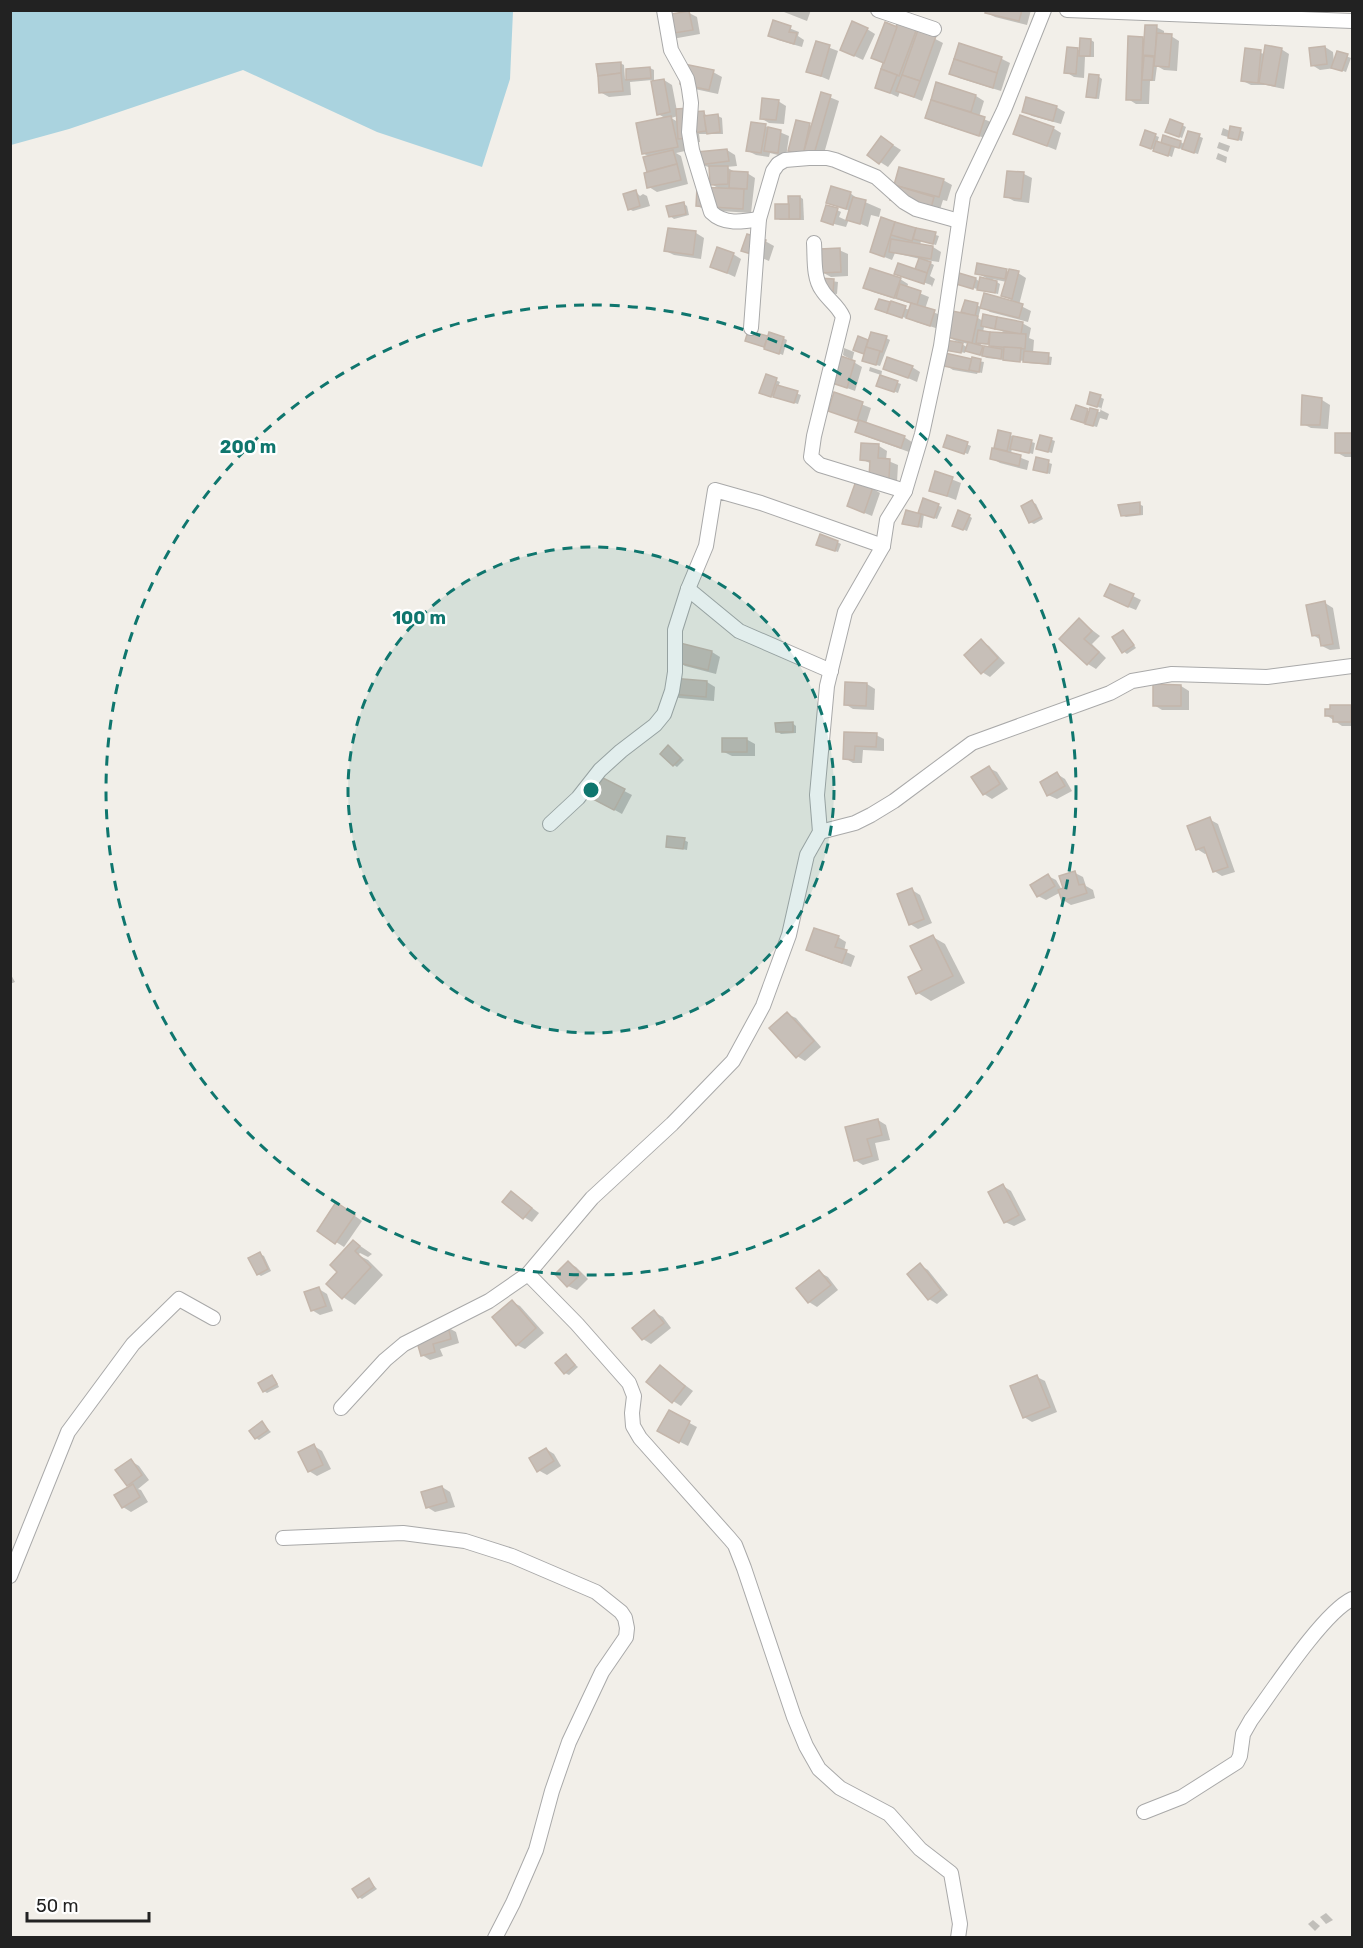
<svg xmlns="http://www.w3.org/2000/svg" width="1363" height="1948" viewBox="0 0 1363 1948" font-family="Rubik,sans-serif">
  <rect width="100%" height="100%" fill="#f2efe9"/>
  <!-- water -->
  <polygon fill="#aad3df" points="11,10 513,11 510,79 482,167 377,132 243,70 69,129 11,145"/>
  <!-- shadow -->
  <g fill="#0003" fill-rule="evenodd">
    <polygon points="779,10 811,10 807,21"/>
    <polygon points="987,10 1031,10 1027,25 995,17 987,13"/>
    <polygon points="689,13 697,17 700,34 672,39 661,17"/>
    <polygon points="774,22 799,32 798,36 804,40 802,47 778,40 769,35"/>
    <polygon points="1156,27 1164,31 1164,35 1171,36 1179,41 1177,71 1164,70 1157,66 1155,81 1150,81 1149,104 1136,104 1128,99 1143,38 1146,40"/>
    <polygon points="867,29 875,34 863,60 842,50"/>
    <polygon points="898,29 916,29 943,43 922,101 900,92 898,97 876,87 885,64 873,58"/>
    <polygon points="1091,40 1094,42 1094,57 1085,57 1084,78 1074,77 1066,72 1077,49 1081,51"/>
    <polygon points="817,43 838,51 829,80 808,71"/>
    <polygon points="960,45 1002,59 1010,63 1001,91 959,78 951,73"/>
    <polygon points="1325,47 1333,52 1334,63 1338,53 1351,58 1346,72 1335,68 1320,70 1312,65"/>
    <polygon points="1281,49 1289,54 1284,89 1266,85 1251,85 1243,81 1246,50 1265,54"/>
    <path d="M 620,63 L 624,65 L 625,79 L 628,79 L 627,70 L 650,68 L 654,70 L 654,82 L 664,80 L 672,85 L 677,111 L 704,112 L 707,117 L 718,116 L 722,118 L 723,134 L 699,134 L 700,142 L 688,143 L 683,140 L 685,151 L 676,153 L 681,156 L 688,184 L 657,192 L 649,187 L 649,173 L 645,158 L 649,157 L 643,153 L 667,119 L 658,114 L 652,80 L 630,82 L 631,95 L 609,97 L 600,92 ZM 678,116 L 678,122 L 671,118 Z"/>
    <polygon points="713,72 722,77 718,94 690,88"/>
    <polygon points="1098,76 1102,79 1099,99 1091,98 1088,96"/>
    <polygon points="937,84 976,96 984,101 979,117 993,123 988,139 935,122 927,117"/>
    <polygon points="822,94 839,101 823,157 798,155 790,151 797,122 813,126"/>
    <polygon points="778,101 786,106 784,124 769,123 761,118"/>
    <polygon points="1056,107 1065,112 1061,124 1032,116 1024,111"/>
    <polygon points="1182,125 1186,127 1182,138 1171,133"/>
    <polygon points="765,126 789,136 786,157 770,153 769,157 756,155 748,151"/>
    <polygon points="1053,128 1061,133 1056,150 1015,133"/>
    <polygon points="1223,128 1230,131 1240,130 1244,132 1242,141 1221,135"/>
    <polygon points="1146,132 1159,137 1157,143 1181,142 1185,145 1189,132 1203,138 1198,154 1175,147 1172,157 1145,146"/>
    <polygon points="882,138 901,150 888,167 869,155"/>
    <polygon points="1219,142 1230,146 1228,152 1217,148"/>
    <polygon points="727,150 735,155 737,166 726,167 735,172 747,173 755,178 751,213 706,210 697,206 720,189 711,184 711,168 700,164"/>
    <polygon points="1218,153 1227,157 1226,163 1216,159"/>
    <polygon points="900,169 943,180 952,185 947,201 943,200 938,216 892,200"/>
    <polygon points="1024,174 1032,178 1029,203 1014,201 1005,196"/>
    <polygon points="636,192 640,196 643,194 647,196 650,206 633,211 629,209"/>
    <polygon points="850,193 858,199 881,209 879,217 871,215 868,227 849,219 846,227 826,222 837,210 841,212 839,217 848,221 850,211 828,202"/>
    <polygon points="800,197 803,199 804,220 780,220 777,218"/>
    <polygon points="684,204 687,206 689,215 674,219 670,216"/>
    <polygon points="882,219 939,236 936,245 921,241 920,245 933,247 941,252 939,262 925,260 934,265 930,276 935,279 932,287 931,285 903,275 903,277 896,274 923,273 920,259 895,253 892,260 872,252"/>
    <polygon points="696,233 704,238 701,259 674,255 666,251"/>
    <polygon points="765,241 774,246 769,261 743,250"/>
    <polygon points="839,250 848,254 848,276 831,277 822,272"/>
    <polygon points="733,254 741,259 735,277 711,266"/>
    <polygon points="1006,271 1018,273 1026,278 1019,305 1031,311 1028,322 990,312 982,307 1016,303 1003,295 1007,282 992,279 1000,284 998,294 961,285 976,279 980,282 990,280 977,273"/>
    <polygon points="819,279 838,282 837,294 822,293"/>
    <polygon points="900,279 908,284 907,288 929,297 925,309 943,316 939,329 916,322 906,317 906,318 881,311 880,300 910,310 912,304 873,292 865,288"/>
    <path d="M 966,301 L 981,307 L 978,318 L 983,321 L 1022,323 L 1031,328 L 1029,338 L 1034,340 L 1033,353 L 1052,357 L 1051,365 L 1028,363 L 1027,361 L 1004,360 L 987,358 L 966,350 L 965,353 L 948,349 L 960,343 L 948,337 L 971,315 L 963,311 ZM 984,327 L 1000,330 L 1007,334 L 983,332 ZM 959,342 L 969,344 L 968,348 ZM 981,344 L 990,345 L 999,350 L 985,349 L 980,347 Z"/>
    <polygon points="769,338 783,338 787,340 783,355 747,341"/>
    <polygon points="859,338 869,342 886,338 890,340 880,366 867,362 866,354 855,349 852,361 862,367 855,391 834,383 852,360 843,355 844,348 854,352"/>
    <polygon points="971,360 984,362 982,373 978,372 977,374 953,370 945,365"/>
    <polygon points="870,367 882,371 881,377 901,384 898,393 878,385 881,375 869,371"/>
    <polygon points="912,367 920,372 917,382 885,368"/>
    <polygon points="767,376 780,382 778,387 801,395 798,404 765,394"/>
    <polygon points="835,394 871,408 866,424 904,437 912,442 909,452 865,436 856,432 859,422 830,411"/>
    <polygon points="1100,397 1104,399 1101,410 1109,414 1107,420 1100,418 1097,427 1076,421 1077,407 1091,412 1091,410 1100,412 1101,408 1092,405"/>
    <polygon points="1322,400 1330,405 1328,429 1311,428 1303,424"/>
    <polygon points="999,432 1035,443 1033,454 1012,448 1011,454 1029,461 1027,470 1000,463 991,458 1002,451 996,447"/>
    <polygon points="1337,435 1352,435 1352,457 1345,457 1336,452"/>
    <polygon points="1041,436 1055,441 1052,453 1041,450"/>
    <polygon points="948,437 971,446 968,454 948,448"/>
    <polygon points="879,446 887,451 886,460 898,465 897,482 879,480 872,464 861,459"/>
    <polygon points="1037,459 1052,464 1050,474 1034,469"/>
    <polygon points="936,473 961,483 956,500 930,490"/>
    <polygon points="872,488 880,493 872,516 848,506"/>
    <polygon points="924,500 942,507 937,519 924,514 922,528 904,523 918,515"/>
    <polygon points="1032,502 1036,504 1043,519 1034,524 1030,522"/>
    <polygon points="1139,504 1143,506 1143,515 1126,517 1122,515"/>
    <polygon points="969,516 972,518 967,531 957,527"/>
    <polygon points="837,542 841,544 838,552 818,545"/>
    <polygon points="1133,596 1141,600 1136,610 1114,601"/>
    <polygon points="1325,603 1333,608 1340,649 1330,650 1322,646 1321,640 1313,635"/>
    <polygon points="1079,620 1100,636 1092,644 1106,658 1096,669 1088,664"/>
    <polygon points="1124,632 1136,648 1127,654 1123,651"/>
    <polygon points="981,641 989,646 1005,663 990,677 982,672"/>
    <polygon points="681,645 712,652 720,657 716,674 685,666 677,661"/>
    <polygon points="707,682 715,687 714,701 679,698 671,693"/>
    <polygon points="867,684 875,689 874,710 853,709 845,704"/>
    <polygon points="1181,686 1189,691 1189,710 1162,710 1154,705"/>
    <polygon points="1350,706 1352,707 1352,726 1342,726 1326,715"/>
    <polygon points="792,723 796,726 796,733 781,734 777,731"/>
    <polygon points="846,733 876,735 884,739 884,751 863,750 862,763 853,763 845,758"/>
    <polygon points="746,739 755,744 755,756 732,756 724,752"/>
    <polygon points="672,749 684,760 677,767 674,765"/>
    <polygon points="989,768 997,772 1008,789 992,799 984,794"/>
    <polygon points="1057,774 1065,779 1072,791 1057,799 1048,795"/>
    <polygon points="603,780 632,795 622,814 593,798"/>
    <polygon points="1209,819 1218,824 1235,872 1222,876 1214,871 1207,853 1205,854 1197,849"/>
    <polygon points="684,840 688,842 687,850 667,846"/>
    <polygon points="1075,873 1083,877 1086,886 1093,890 1095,898 1071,905 1063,900 1061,892 1046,900 1038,896 1048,876 1056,880 1062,890"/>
    <polygon points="912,890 920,895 932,923 918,929 910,924"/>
    <polygon points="838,937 846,942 844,951 855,956 851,967 816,954"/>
    <polygon points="933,937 945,944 965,983 931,1001 918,993"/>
    <polygon points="10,973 15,982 10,984"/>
    <polygon points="787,1014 796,1018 821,1047 805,1061 797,1056"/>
    <polygon points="878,1120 886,1125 890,1140 875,1143 879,1160 863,1165 855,1160"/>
    <polygon points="1003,1186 1011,1191 1026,1220 1014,1226 1005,1222"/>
    <polygon points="519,1198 539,1213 532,1222 524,1217"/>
    <polygon points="345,1209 362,1221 344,1247 336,1242"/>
    <polygon points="353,1241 372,1254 368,1257 360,1253 358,1255 368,1260 383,1275 355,1305 343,1297 339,1271"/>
    <polygon points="260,1254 264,1256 271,1271 261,1276 258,1274"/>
    <polygon points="568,1263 576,1267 588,1279 577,1290 568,1286"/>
    <polygon points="920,1265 928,1270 948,1295 937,1304 929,1299"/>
    <polygon points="819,1272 828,1277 838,1290 817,1307 809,1302"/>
    <polygon points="319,1289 327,1294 333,1311 320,1315 312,1310"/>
    <polygon points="512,1302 520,1306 544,1333 525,1349 517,1345"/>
    <polygon points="654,1312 663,1317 671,1328 651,1344 643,1339"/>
    <polygon points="447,1327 456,1332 459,1343 440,1349 443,1356 430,1360 422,1355"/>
    <polygon points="566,1356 578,1367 569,1375 565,1373"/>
    <polygon points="661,1367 693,1391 681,1406 673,1401"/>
    <polygon points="272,1377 275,1379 279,1387 267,1393 264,1391"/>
    <polygon points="1037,1377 1045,1381 1057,1412 1032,1422 1024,1417"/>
    <polygon points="669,1412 697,1427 688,1446 659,1431"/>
    <polygon points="262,1423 271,1432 259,1440 256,1438"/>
    <polygon points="314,1446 322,1451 331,1469 317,1476 309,1471"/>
    <polygon points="546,1449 554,1454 561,1466 547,1475 538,1470"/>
    <polygon points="131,1461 139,1466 149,1480 138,1489 141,1490 148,1502 131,1512 123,1507 131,1487 128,1485"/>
    <polygon points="442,1487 450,1492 455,1507 435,1512 427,1507"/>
    <polygon points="369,1880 377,1889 362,1899 359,1897"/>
    <polygon points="1326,1913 1333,1920 1326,1924 1320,1917"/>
    <polygon points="1313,1920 1320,1926 1315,1931 1308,1924"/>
  </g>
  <!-- building -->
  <g fill="#c7bfb8" stroke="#c4b6ab" stroke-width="1.5">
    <polygon points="986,10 1022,10 1019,21 985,13"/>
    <polygon points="689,11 693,30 662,35 659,16"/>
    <polygon points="773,20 791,26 789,32 797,33 794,44 768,36"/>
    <polygon points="852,21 868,28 854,56 840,50"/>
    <polygon points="898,21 917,28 899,76 881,69"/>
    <polygon points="885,22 897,27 884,63 871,58"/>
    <polygon points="1145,25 1157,25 1155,56 1143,55"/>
    <polygon points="918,30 936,36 920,81 902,75"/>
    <polygon points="1157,33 1172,34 1169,67 1154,66"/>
    <polygon points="1128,36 1143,37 1141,100 1126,100"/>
    <polygon points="1080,38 1091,39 1090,56 1079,56"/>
    <polygon points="816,41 830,45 821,76 806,72"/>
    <polygon points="959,43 1002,57 997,73 954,59"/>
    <polygon points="1265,45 1282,48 1275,86 1259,83"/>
    <polygon points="1325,46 1327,64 1311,66 1309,48"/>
    <polygon points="1067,47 1078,48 1076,74 1064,73"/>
    <polygon points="1245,48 1261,50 1258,83 1241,81"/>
    <polygon points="1337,51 1348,54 1342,71 1331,68"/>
    <polygon points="1144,56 1154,57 1152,80 1142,80"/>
    <polygon points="954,59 997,73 993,88 949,74"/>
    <polygon points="621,62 621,73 598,76 596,64"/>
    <polygon points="684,64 714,70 709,90 680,84"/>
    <polygon points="650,67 651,78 626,80 626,69"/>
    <polygon points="881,69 897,75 890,93 875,88"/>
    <polygon points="621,73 623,91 599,93 598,76"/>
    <polygon points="1089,74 1099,75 1096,98 1086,97"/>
    <polygon points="902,75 920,81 914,97 896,91"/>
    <polygon points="664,79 670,112 657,115 651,81"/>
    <polygon points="936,82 976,95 971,112 931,100"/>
    <polygon points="821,92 831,95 814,154 804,151"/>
    <polygon points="1026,97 1057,106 1053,121 1022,112"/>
    <polygon points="762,98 779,100 776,120 760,119"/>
    <polygon points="931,100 985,117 979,136 925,118"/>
    <polygon points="690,108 692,138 678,139 676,109"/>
    <polygon points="704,111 706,131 693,133 690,112"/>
    <polygon points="718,114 720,132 707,134 704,116"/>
    <polygon points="1020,115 1054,127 1047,146 1013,134"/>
    <polygon points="671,116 678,147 642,154 636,123"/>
    <polygon points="1170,119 1183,124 1179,137 1165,132"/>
    <polygon points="796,120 810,123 803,155 788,151"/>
    <polygon points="751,122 766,124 761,153 746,151"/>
    <polygon points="1230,126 1241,128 1238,140 1228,138"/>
    <polygon points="768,127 781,130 778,153 764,151"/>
    <polygon points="1145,130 1156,134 1151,149 1140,145"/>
    <polygon points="1188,131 1200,134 1194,153 1182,149"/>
    <polygon points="1163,135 1181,141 1179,148 1161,143"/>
    <polygon points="881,136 893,145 879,164 867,155"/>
    <polygon points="1156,141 1171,146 1168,156 1153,151"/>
    <polygon points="727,149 729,161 699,165 697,152"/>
    <polygon points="673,150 677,164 647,172 643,157"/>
    <polygon points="677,164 681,180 647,188 644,173"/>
    <polygon points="709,166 728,166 728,184 710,185"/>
    <polygon points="899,167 944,179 939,197 894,185"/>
    <polygon points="730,171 748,172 747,189 729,188"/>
    <polygon points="1007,171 1024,172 1021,199 1004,197"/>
    <polygon points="894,185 934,197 930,212 890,200"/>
    <polygon points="831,186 851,192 846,209 826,203"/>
    <polygon points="697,187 744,189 743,209 696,206"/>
    <polygon points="636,190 640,206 628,210 623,194"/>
    <polygon points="788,196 800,196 800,219 789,219"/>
    <polygon points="853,197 866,200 860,224 846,220"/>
    <polygon points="684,202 686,214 669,217 666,206"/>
    <rect x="775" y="204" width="14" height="15"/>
    <polygon points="826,205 838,208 833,225 821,221"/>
    <polygon points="881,217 895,222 884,257 870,252"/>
    <polygon points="895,222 916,228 912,241 891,235"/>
    <polygon points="668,228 696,231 693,255 664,251"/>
    <polygon points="916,228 936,232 933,244 913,239"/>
    <polygon points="747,234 766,240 761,257 741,251"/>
    <polygon points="891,239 933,246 931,259 889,252"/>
    <polygon points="717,247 734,253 727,273 710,267"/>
    <polygon points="840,248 841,272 821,273 820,249"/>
    <polygon points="919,258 931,262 927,273 915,269"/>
    <polygon points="898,263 927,273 924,284 894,274"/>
    <polygon points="977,263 1007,269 1005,279 975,274"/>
    <polygon points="870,268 901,278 894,298 863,288"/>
    <polygon points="1009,269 1019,271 1012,299 1001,296"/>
    <polygon points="959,273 976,278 973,289 956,284"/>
    <polygon points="980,277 997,281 995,293 977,290"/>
    <polygon points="818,278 834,279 833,293 817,292"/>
    <polygon points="900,284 921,291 917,305 896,298"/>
    <polygon points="984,293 1023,304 1019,318 980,308"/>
    <polygon points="879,299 890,302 887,313 875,309"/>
    <polygon points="965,300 978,303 975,316 961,312"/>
    <polygon points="891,301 906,306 902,318 887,313"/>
    <polygon points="911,303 935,310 930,326 906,318"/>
    <polygon points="952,311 978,316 972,343 947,337"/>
    <polygon points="983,314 997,317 995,329 981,326"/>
    <polygon points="997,317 1023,322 1021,334 995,329"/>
    <polygon points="978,330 990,332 988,344 976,343"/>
    <polygon points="748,331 768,336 764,347 745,341"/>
    <polygon points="769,332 784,337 779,354 764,349"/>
    <polygon points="871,332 887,336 882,352 866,347"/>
    <polygon points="990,332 1026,334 1025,349 989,346"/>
    <polygon points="858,336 868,340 864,354 853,350"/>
    <polygon points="946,340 963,343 961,353 944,350"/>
    <polygon points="968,342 983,346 980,355 965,351"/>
    <polygon points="984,346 1002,349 1001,359 982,356"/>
    <polygon points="866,347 880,351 876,365 862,361"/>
    <polygon points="1004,347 1021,348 1020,362 1003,360"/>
    <polygon points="1024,351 1049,353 1048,364 1023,362"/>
    <polygon points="945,353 972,359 969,371 943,366"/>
    <polygon points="841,356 855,361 847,388 832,383"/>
    <polygon points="887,357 913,366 908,378 883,369"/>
    <polygon points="972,357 981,359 979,372 969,370"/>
    <polygon points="766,374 777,378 771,397 759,393"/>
    <polygon points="880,375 898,381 894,392 876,386"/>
    <polygon points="777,385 798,391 794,403 773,397"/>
    <polygon points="834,392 863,402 857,421 828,411"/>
    <polygon points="1090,392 1101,395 1097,407 1087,404"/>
    <polygon points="1302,395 1322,398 1320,425 1301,425"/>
    <polygon points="1076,405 1088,409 1084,423 1071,419"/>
    <polygon points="1090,408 1098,410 1093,426 1085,424"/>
    <polygon points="859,420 905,436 901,448 855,432"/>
    <polygon points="998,430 1011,433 1007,451 994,448"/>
    <rect x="1335" y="433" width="17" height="20"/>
    <polygon points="947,435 968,442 964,454 943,447"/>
    <polygon points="1040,435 1052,438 1048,452 1036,449"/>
    <polygon points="1013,436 1032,440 1029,453 1010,449"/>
    <polygon points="861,443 879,444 878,458 890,459 889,478 869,477 870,461 860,460"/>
    <polygon points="992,448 1021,455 1019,466 990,459"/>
    <polygon points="1036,457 1049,460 1047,473 1033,470"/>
    <polygon points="935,471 953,477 947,496 929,491"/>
    <polygon points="856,481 873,487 864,513 847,506"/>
    <polygon points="923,498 939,504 934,518 918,513"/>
    <polygon points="1032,500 1041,517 1029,523 1021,506"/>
    <polygon points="1140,502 1140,514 1121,516 1118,505"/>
    <polygon points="906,510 921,514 918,527 902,524"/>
    <polygon points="958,510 970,515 963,530 952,526"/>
    <polygon points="820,534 838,541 835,551 816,545"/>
    <polygon points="1110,584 1134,594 1128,607 1104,596"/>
    <polygon points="1325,601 1333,644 1321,646 1319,635 1312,636 1306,605"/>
    <polygon points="1079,618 1092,631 1084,639 1099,652 1087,665 1059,639"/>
    <polygon points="1123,630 1134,645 1122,653 1112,637"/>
    <polygon points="981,639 998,658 981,674 964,655"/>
    <polygon points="680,643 712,651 708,670 675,662"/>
    <polygon points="671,678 707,681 706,697 670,694"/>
    <polygon points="845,682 867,683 866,706 844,705"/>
    <polygon points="1153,684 1181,685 1181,706 1153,706"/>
    <polygon points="1330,705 1351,705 1351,722 1333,722 1333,716 1325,716 1325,709 1330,709"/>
    <polygon points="793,722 793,732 776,732 775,723"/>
    <polygon points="844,732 877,733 876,747 855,746 854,760 843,759"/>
    <rect x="722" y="738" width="25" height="14"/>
    <polygon points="668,745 681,758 673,766 660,754"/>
    <polygon points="989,766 1000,784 983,795 971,777"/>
    <polygon points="1057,772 1065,786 1047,796 1040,782"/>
    <polygon points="603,778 625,789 614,810 591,798"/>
    <polygon points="1210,817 1228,867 1213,872 1204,847 1196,850 1187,826"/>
    <polygon points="667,836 685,838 683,849 666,847"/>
    <polygon points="1075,871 1079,885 1084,884 1087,893 1062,901 1058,890 1063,888 1059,876"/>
    <polygon points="1048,874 1055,886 1037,897 1030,885"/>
    <polygon points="912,888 924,919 909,925 897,894"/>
    <polygon points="814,928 839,936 835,947 847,950 842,963 806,950"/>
    <polygon points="933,935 953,976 916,994 908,977 922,970 910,946"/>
    <polygon points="787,1012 814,1041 796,1058 769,1028"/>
    <polygon points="878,1119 882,1135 867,1139 872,1156 854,1161 845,1127"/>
    <polygon points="1003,1184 1019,1215 1004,1223 988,1192"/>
    <polygon points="511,1191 532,1208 523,1219 502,1202"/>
    <polygon points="336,1202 355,1215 335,1244 317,1231"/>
    <polygon points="353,1240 360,1246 355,1251 371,1267 342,1299 326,1284 337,1272 330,1265"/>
    <polygon points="260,1252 268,1269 257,1275 248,1258"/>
    <polygon points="568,1261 581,1274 567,1287 555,1274"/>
    <polygon points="920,1263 941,1290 928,1300 907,1274"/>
    <polygon points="819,1270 831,1285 808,1303 796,1288"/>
    <polygon points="319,1287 326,1306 311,1311 304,1292"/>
    <polygon points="512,1300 536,1328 516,1346 492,1317"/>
    <polygon points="654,1310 664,1323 642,1340 632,1328"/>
    <polygon points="448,1326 451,1339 433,1344 435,1352 421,1356 415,1335"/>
    <polygon points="566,1354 575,1365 564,1374 555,1363"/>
    <polygon points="660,1365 685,1386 672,1403 646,1382"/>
    <polygon points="272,1375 277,1384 263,1392 258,1383"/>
    <polygon points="1037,1375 1050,1407 1023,1418 1010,1386"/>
    <polygon points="669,1410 690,1421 679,1443 657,1431"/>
    <polygon points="262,1421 268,1430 255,1439 249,1431"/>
    <polygon points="314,1444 323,1465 308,1472 298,1452"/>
    <polygon points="546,1448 554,1461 537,1472 529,1458"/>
    <polygon points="131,1459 142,1475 127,1486 115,1470"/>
    <polygon points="133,1484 140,1497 122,1508 114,1495"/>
    <polygon points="442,1486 447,1502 426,1508 421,1492"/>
    <polygon points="369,1878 374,1887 358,1898 352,1889"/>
  </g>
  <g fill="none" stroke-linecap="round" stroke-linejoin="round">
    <!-- street casing -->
    <g stroke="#a9a9a9" stroke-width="16">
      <g id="street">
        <path d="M 664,10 L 671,50 L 687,79 L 689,89 L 691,103 L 689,132 L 692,150 L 711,212 C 724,225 742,222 759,219"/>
        <polyline points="878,10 934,29"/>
        <polyline points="1067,10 1352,21"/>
        <path d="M 814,243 C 815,257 813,278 822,290 C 828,300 838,305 843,317 L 814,436 L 811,457 L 820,465 L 905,491"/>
        <polyline points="751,328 759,219 773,171 778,164 785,160 809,158 827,158 835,160 876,177 904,202 916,209 959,221"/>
        <polyline points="688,589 739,631 831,671"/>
        <polyline points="550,824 578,798 600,770 621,751 655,725 664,714 672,691 675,672 675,630 688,589 706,546 715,490 761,503 883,546"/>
        <polyline points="820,832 855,823 871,815 894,801 972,743 1110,693 1132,681 1172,674 1267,677 1352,666"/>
        <polyline points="528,1274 577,1324 629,1383 634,1396 632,1413 633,1426 640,1438 730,1539 735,1545 744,1568 794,1717 806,1746 819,1769 840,1788 889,1814 920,1849 951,1873 960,1924 958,1938"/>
        <polyline points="341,1408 385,1360 404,1344 489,1301 528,1274 592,1198 672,1124 733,1061 763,1006 789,935 807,855 820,832 817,795 827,686 845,612 883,546 887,520 905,491 922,434 941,346 963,196 1004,110 1044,10"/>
        <polyline points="283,1538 403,1533 465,1541 512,1556 596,1592 621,1612 625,1618 627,1628 626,1637 602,1672 569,1742 552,1791 536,1850 513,1903 495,1938"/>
        <polyline points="10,1576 68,1432 133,1344 179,1299 213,1318"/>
        <path d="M 1144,1812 L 1182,1797 L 1237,1762 L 1240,1756 L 1243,1734 L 1251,1720 C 1273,1690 1323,1613 1352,1599"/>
      </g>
    </g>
    <!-- street -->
    <use href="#street" stroke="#fff" stroke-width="14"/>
  </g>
  <!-- distance rings -->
  <circle cx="591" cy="790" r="243" fill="#0f766e" fill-opacity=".12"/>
  <g fill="none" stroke="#0f766e" stroke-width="3" stroke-dasharray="10 8">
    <circle cx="591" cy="790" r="243"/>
    <circle cx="591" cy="790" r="485"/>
  </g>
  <circle cx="591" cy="790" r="9" fill="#0f766e" stroke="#fff" stroke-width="3"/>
  <g font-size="18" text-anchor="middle" font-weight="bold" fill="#0f766e" stroke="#fff" stroke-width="4.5" stroke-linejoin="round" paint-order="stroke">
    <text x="248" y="453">200 m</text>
    <text x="419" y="624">100 m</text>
  </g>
  <!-- border -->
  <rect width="1363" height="1948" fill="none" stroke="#222222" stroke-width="24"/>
  <!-- scale -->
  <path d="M27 1912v9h122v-9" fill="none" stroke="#222222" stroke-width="3"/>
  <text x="36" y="1912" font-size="18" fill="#222222" stroke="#ffffff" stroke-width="4.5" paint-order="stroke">50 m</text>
</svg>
